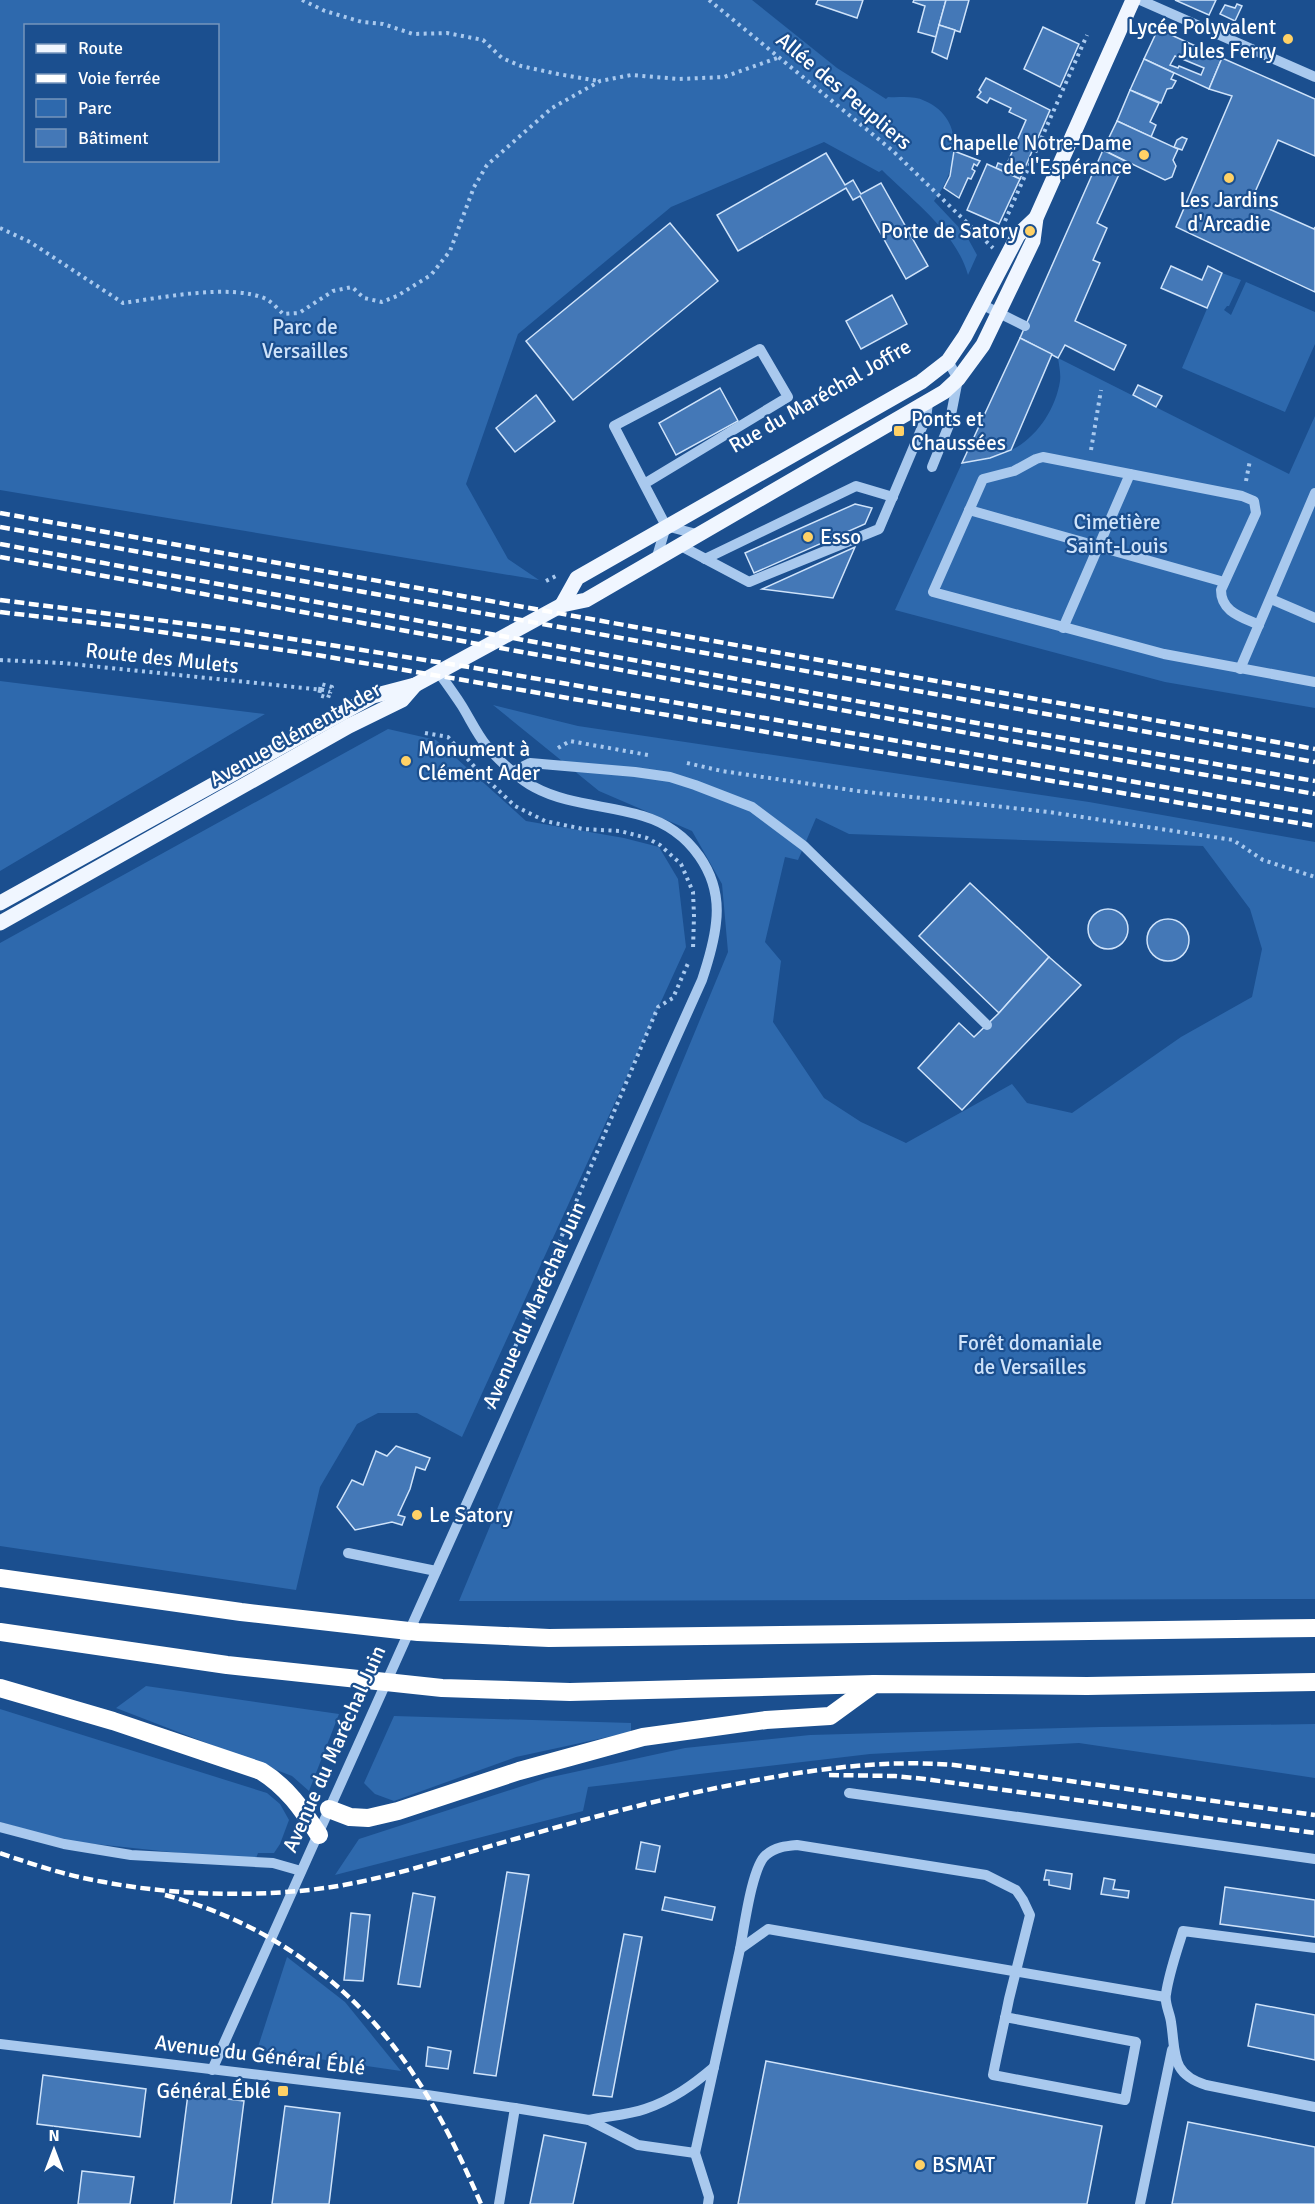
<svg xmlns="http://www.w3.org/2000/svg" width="1315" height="2204" viewBox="0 0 1315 2204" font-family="Signika,sans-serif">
  <rect width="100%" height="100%" fill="#1b4f8f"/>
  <!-- green -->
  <g fill="#2e69ad" fill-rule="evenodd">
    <path d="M 0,0 L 752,0 L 837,68 L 886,99 L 888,97 C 900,98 913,95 925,101 C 968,120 957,171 934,201 L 966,235 L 977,255 L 968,275 C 956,232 913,201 882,170 L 879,172 L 824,142 L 671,207 L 518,334 L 466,484 L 508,559 L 539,580 L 0,490 ZM 26,26 L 218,26 L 218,160 L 26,160 Z"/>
    <polygon points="1222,273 1241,280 1229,306 1227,306 1224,310 1231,315 1246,282 1315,312 1315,344 1285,412 1182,368"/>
    <path d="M 1058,358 L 1289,474 L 1315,416 L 1315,708 L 1165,682 L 895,610 L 962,463 C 981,460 1000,457 1017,447 C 1039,434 1056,407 1060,381 C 1061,374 1059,365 1058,358 Z"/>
    <polygon points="0,681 265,714 0,871"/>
    <path d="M 493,705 L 578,726 L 1089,802 L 1315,842 L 1315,1599 L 459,1601 L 728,952 L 722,884 L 692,831 L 599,791 ZM 816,818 L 849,834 L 1203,846 L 1250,909 L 1262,949 L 1252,997 L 1181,1037 L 1072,1113 L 1027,1103 L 1012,1084 L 906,1143 L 861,1122 L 824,1098 L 773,1022 L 781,961 L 765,942 L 785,857 L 798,860 Z"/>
    <polygon points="388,729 436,740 526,821 624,838 659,847 678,879 686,947 462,1437 417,1413 378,1413 357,1424 320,1487 296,1590 0,1546 0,943"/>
    <polygon points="146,1686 339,1714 309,1791 292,1776 116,1708"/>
    <polygon points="0,1709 267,1793 280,1804 289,1820 280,1844 274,1853 258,1853 255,1861 67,1841 0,1822"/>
    <polygon points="394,1716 631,1723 631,1732 516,1757 394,1801 375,1794 364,1783"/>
    <polygon points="1315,1724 1315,1778 1079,1743 870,1754 588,1787 583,1811 335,1875 359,1839 547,1778 685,1748 810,1735 1101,1727"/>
    <polygon points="287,1957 345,2002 401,2071 257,2050"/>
  </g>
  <!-- building -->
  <g fill="#4478b7" stroke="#cfe3fa" stroke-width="1.5" fill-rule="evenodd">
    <polygon points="818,0 863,0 857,18 816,4"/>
    <polygon points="914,0 946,0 936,37 918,32 925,6 913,2"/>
    <polygon points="946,0 969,0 960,32 939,25"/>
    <polygon points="1175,0 1216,0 1209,15"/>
    <polygon points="1237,4 1242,6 1235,21 1220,14 1225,5 1235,8"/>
    <polygon points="939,25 955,30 947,59 932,52"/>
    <polygon points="1043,27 1079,44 1060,87 1024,69"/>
    <path d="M 1158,29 L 1222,58 L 1209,89 L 1144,59 ZM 1175,56 L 1204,68 L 1201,75 L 1179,66 L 1178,68 L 1170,65 Z"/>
    <polygon points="1222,58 1315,99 1315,156 1278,140 1251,201 1314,229 1315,227 1315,292 1176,227 1232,96 1209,89"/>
    <polygon points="1144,59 1174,73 1171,79 1176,81 1172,88 1167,89 1161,103 1130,90"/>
    <polygon points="986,78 1050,110 1020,179 996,168 998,163 1006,166 1026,120 1009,112 1011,108 990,98 987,103 977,97 981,92 979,90"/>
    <polygon points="1130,90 1159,103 1150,122 1156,125 1151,137 1117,121"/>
    <polygon points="1117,121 1178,149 1173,160 1176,166 1172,177 1165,180 1103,150"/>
    <polygon points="1182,137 1187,139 1182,150 1174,147 1177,140"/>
    <polygon points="1103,150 1125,161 1097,223 1107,228 1093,260 1100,263 1075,321 1126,345 1114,370 1065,345 1058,358 1020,338"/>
    <polygon points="954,151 980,161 977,166 974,164 972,169 975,171 971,179 968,178 959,198 944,188 950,176"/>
    <polygon points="826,153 845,185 853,180 861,194 881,183 928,266 906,279 860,196 853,200 846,188 738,251 717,215"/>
    <polygon points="987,164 1020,179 999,224 967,210"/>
    <polygon points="670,223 718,281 573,400 526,341"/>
    <polygon points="1171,266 1202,280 1208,266 1222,273 1207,308 1161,288"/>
    <polygon points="892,295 907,324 861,349 846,321"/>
    <polygon points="1020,338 1052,354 1011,450 990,458 962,463"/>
    <polygon points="1138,385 1162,396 1156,407 1133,395"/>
    <polygon points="720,388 738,421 676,455 659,423"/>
    <polygon points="536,395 555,421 515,452 496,428"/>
    <polygon points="855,504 872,508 865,524 754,573 745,553"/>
    <polygon points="855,547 833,598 762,589"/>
    <polygon points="970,883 1049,957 999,1013 919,936"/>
    <circle cx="1108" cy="929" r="20"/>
    <circle cx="1168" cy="940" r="21"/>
    <polygon points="1049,957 1081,985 962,1110 918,1068 959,1023 974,1037 999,1013"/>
    <polygon points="396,1446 430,1458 425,1470 416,1467 410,1489 398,1515 405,1517 402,1525 392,1522 355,1530 337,1507 352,1480 363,1485 376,1451 387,1456"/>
    <polygon points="641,1842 660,1846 655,1872 636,1869"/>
    <polygon points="1046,1870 1072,1874 1070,1889 1049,1885 1049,1880 1044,1880"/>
    <polygon points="507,1872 529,1875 496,2076 474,2073"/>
    <polygon points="1104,1878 1115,1880 1113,1889 1129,1891 1128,1898 1101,1894"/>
    <polygon points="1225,1887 1315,1900 1315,1937 1220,1924"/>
    <polygon points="413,1893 435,1897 420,1987 398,1984"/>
    <polygon points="665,1897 715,1907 712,1920 662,1910"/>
    <polygon points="351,1913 370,1915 363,1981 344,1980"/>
    <polygon points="624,1934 642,1937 612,2097 593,2095"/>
    <polygon points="1256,2004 1315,2015 1315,2060 1248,2046"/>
    <polygon points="428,2047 451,2051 448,2069 426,2066"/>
    <polygon points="766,2061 1102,2126 1087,2204 738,2204"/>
    <polygon points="43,2075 146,2089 140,2137 37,2124"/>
    <polygon points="188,2094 244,2101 231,2204 174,2204"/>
    <polygon points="285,2106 340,2113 329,2204 272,2204"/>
    <polygon points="1188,2122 1315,2147 1315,2204 1172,2204"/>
    <polygon points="544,2135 586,2143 573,2204 530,2204"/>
    <polygon points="82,2171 134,2177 130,2204 78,2204"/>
  </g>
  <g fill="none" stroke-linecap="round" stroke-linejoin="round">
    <!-- path -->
    <g stroke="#a9c9ee" stroke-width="4" stroke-dasharray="3 4.5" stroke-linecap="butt">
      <polyline points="302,0 325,11 362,22 383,24 413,34 447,33 483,40 502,58 521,66 558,74 599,81"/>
      <polyline points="709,0 893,151 993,248"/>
      <polyline points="1005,221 1087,35"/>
      <path d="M 0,228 L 30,242 L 123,303 C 160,298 232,283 266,299 C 272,302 278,309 283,314 L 299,313 L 333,291 L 352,287 L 364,298 L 382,302 L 397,296 L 431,275 L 450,251 L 474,187 L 487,165 L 552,108 L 600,81 L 631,75 L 679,79 L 724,77 L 780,57"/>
      <polyline points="1091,450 1101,390"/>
      <polyline points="1246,481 1250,460"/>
      <polyline points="546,581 556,576"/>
      <polyline points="0,660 62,663 324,690 330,692"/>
      <polyline points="320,690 321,684 332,687 330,693"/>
      <polyline points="320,690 319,695 328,698 329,695"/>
      <polyline points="425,733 448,737 480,773 515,806 545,821 583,829 620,831 647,838 660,845 681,864 693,892 694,916 693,949"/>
      <polyline points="558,748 570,741 648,755"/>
      <polyline points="687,763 722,771 858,791 1049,812 1233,840 1263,860 1315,877"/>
      <polyline points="489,1409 658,1007 673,998 689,961"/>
    </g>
    <!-- minor -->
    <g stroke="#a9c9ee" stroke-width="10">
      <polyline points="1140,0 1315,77"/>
      <polyline points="981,304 1025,326"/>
      <polyline points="932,467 949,425 958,379 948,361"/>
      <polyline points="644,484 614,426 760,349 788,397 644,484 666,526 656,560"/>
      <polyline points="969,510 1224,582"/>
      <polyline points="666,526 700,535"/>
      <polyline points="681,546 749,582 879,529 926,418 928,403"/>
      <polyline points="705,559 856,486 893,497"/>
      <polyline points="1271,599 1315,618"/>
      <path d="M 1259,625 C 1242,617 1221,612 1221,590 L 1256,513 L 1254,501 L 1242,496 L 1043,457 L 1036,459 L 1014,471 L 983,479 L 933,592 L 1164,654 L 1315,682"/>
      <polyline points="1063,628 1130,474"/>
      <polyline points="1240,669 1315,493"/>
      <polyline points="514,771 530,763 635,772 670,777 695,785 752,807 804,846 987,1025"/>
      <polyline points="348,1553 436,1571"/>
      <polyline points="849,1793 1315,1859"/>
      <polyline points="0,1827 64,1844 131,1855 273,1863 301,1871"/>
      <path d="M 1315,1948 L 1183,1931 C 1177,1951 1169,1973 1166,1994 C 1164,2003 1170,2013 1171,2022 C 1176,2053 1170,2074 1206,2085 L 1315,2107"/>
      <path d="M 740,1949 C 744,1929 752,1866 766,1855 C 775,1847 786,1846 797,1845 L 986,1875 L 1016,1890 L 1023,1900 L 1030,1915 L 1009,1999 C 1004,2024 998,2049 993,2075 L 1125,2100 L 1136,2042 L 1005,2017"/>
      <polyline points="0,2044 427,2095 515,2108 589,2120 638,2145 695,2153 740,1949 768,1929 1165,1997"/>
      <path d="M 212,2070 L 702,980 C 708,962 714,943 716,923 C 722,874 690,830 643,816 C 608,805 567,805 534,787 C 520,780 496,758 486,745 C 477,734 470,719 462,706 C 455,695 447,684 439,673"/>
      <path d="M 589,2120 C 607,2116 628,2115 645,2109 C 672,2100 693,2085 714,2067"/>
      <polyline points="695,2153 709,2197 708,2204"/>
      <polyline points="499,2204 515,2108"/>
      <polyline points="1140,2204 1172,2050"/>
    </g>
    <!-- major -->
    <g stroke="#f0f6ff" stroke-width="15">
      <polyline points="562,605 577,578 921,382 948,361 965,336 1018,235 1036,218"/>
      <polyline points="0,903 373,696 415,685 562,605 586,600 944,392 958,379 983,345 1033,241 1036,218 1133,0"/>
      <polyline points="0,923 349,726 402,700 415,685"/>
    </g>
    <!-- highway -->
    <g stroke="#fff" stroke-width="18">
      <polyline points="0,1578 241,1612 382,1628 418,1632 549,1638 1315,1628"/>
      <polyline points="0,1632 227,1665 442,1688 570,1692 874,1684 1087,1686 1315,1682"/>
      <path d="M 0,1688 L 113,1721 L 261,1771 C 287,1787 302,1809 319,1835"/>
      <polyline points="329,1809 350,1817 368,1818 398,1811 519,1771 643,1737 766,1720 830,1716 874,1684"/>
    </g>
    <!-- rail -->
    <g stroke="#fff" stroke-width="4.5" stroke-dasharray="10 4.5" stroke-linecap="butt">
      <polyline points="0,513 1315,749"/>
      <polyline points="0,527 1315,762"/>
      <polyline points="0,544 982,724 1315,781"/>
      <polyline points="0,557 1017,742 1315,794"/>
      <polyline points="0,600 236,630 469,667 1315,813"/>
      <polyline points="0,612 120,626 317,655 1315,826"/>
      <polyline points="829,1775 895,1776 925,1779 1315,1833"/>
      <path d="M 0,1853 C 34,1865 68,1876 104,1882 C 176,1896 265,1898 338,1886 C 391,1877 442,1860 494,1845 C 574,1822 654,1800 736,1784 C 808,1770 880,1759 954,1765 L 1315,1815"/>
      <path d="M 165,1895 C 268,1922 356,1986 414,2075 C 441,2115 462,2160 481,2204"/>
    </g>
  </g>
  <!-- markers -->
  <g fill="#ffd166" stroke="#1b4f8f" stroke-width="2">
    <circle cx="1288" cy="39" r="6"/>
    <circle cx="1144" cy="155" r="6"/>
    <circle cx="1229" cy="178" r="6"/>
    <circle cx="1030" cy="231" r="6"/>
    <rect x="893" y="425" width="12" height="12" rx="3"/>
    <circle cx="808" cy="537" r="6"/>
    <circle cx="406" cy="761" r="6"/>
    <circle cx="417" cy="1515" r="6"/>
    <rect x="277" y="2085" width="12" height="12" rx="3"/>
    <circle cx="920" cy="2165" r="6"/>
  </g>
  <g text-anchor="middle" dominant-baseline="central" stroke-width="4.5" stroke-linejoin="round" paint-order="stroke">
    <!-- poi labels -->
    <g font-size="21" fill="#fff" stroke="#1b4f8f" text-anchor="start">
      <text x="1276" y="27" text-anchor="end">Lycée Polyvalent<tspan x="1276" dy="24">Jules Ferry</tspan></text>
      <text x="1132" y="143" text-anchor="end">Chapelle Notre-Dame<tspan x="1132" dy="24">de l'Espérance</tspan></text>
      <text x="1229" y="200" text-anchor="middle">Les Jardins<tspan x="1229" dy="24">d'Arcadie</tspan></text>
      <text x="1018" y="231" text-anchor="end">Porte de Satory</text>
      <text x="911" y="419">Ponts et<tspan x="911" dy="24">Chaussées</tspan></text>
      <text x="820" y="537">Esso</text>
      <text x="418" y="749">Monument à<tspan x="418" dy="24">Clément Ader</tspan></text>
      <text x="429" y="1515">Le Satory</text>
      <text x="271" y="2091" text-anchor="end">Général Éblé</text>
      <text x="932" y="2165">BSMAT</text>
    </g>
    <!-- street labels -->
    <g font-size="21" fill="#fff" stroke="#1b4f8f">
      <text transform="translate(844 91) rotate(40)">Allée des Peupliers</text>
      <text transform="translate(820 396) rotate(-30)">Rue du Maréchal Joffre</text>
      <text transform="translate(162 658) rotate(6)">Route des Mulets</text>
      <text transform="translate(295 734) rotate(-29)">Avenue Clément Ader</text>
      <text transform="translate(534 1305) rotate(-66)">Avenue du Maréchal Juin</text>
      <text transform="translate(334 1749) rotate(-66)">Avenue du Maréchal Juin</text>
      <text transform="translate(260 2055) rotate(7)">Avenue du Général Éblé</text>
    </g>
    <!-- park labels -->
    <g font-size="21" fill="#cfe3fa" stroke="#1b4f8f">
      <text x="305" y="327">Parc de<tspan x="305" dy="24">Versailles</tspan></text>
      <text x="1117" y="522">Cimetière<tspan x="1117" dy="24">Saint-Louis</tspan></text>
      <text x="1030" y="1343">Forêt domaniale<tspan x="1030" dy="24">de Versailles</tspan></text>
    </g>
  </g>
  <!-- legend -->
  <rect x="24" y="24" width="195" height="138" fill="#1b4f8f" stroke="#7695bc" stroke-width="1.5"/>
  <rect x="36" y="44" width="30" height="9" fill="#f0f6ff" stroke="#7695bc" stroke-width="1.5"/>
  <text x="78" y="54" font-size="18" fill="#ffffff">Route</text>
  <rect x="36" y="74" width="30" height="9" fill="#ffffff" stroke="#7695bc" stroke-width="1.5"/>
  <text x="78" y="84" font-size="18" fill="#ffffff">Voie ferrée</text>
  <rect x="36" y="99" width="30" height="18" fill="#2e69ad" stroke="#7695bc" stroke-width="1.5"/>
  <text x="78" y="114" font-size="18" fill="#ffffff">Parc</text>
  <rect x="36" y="129" width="30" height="18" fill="#4478b7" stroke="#7695bc" stroke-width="1.5"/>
  <text x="78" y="144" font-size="18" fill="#ffffff">Bâtiment</text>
  <!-- north arrow -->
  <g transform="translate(54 2150)" stroke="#1b4f8f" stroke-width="4.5" paint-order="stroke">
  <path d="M0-4.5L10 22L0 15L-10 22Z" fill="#ffffff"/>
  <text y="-9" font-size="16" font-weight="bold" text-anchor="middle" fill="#ffffff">N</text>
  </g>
</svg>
